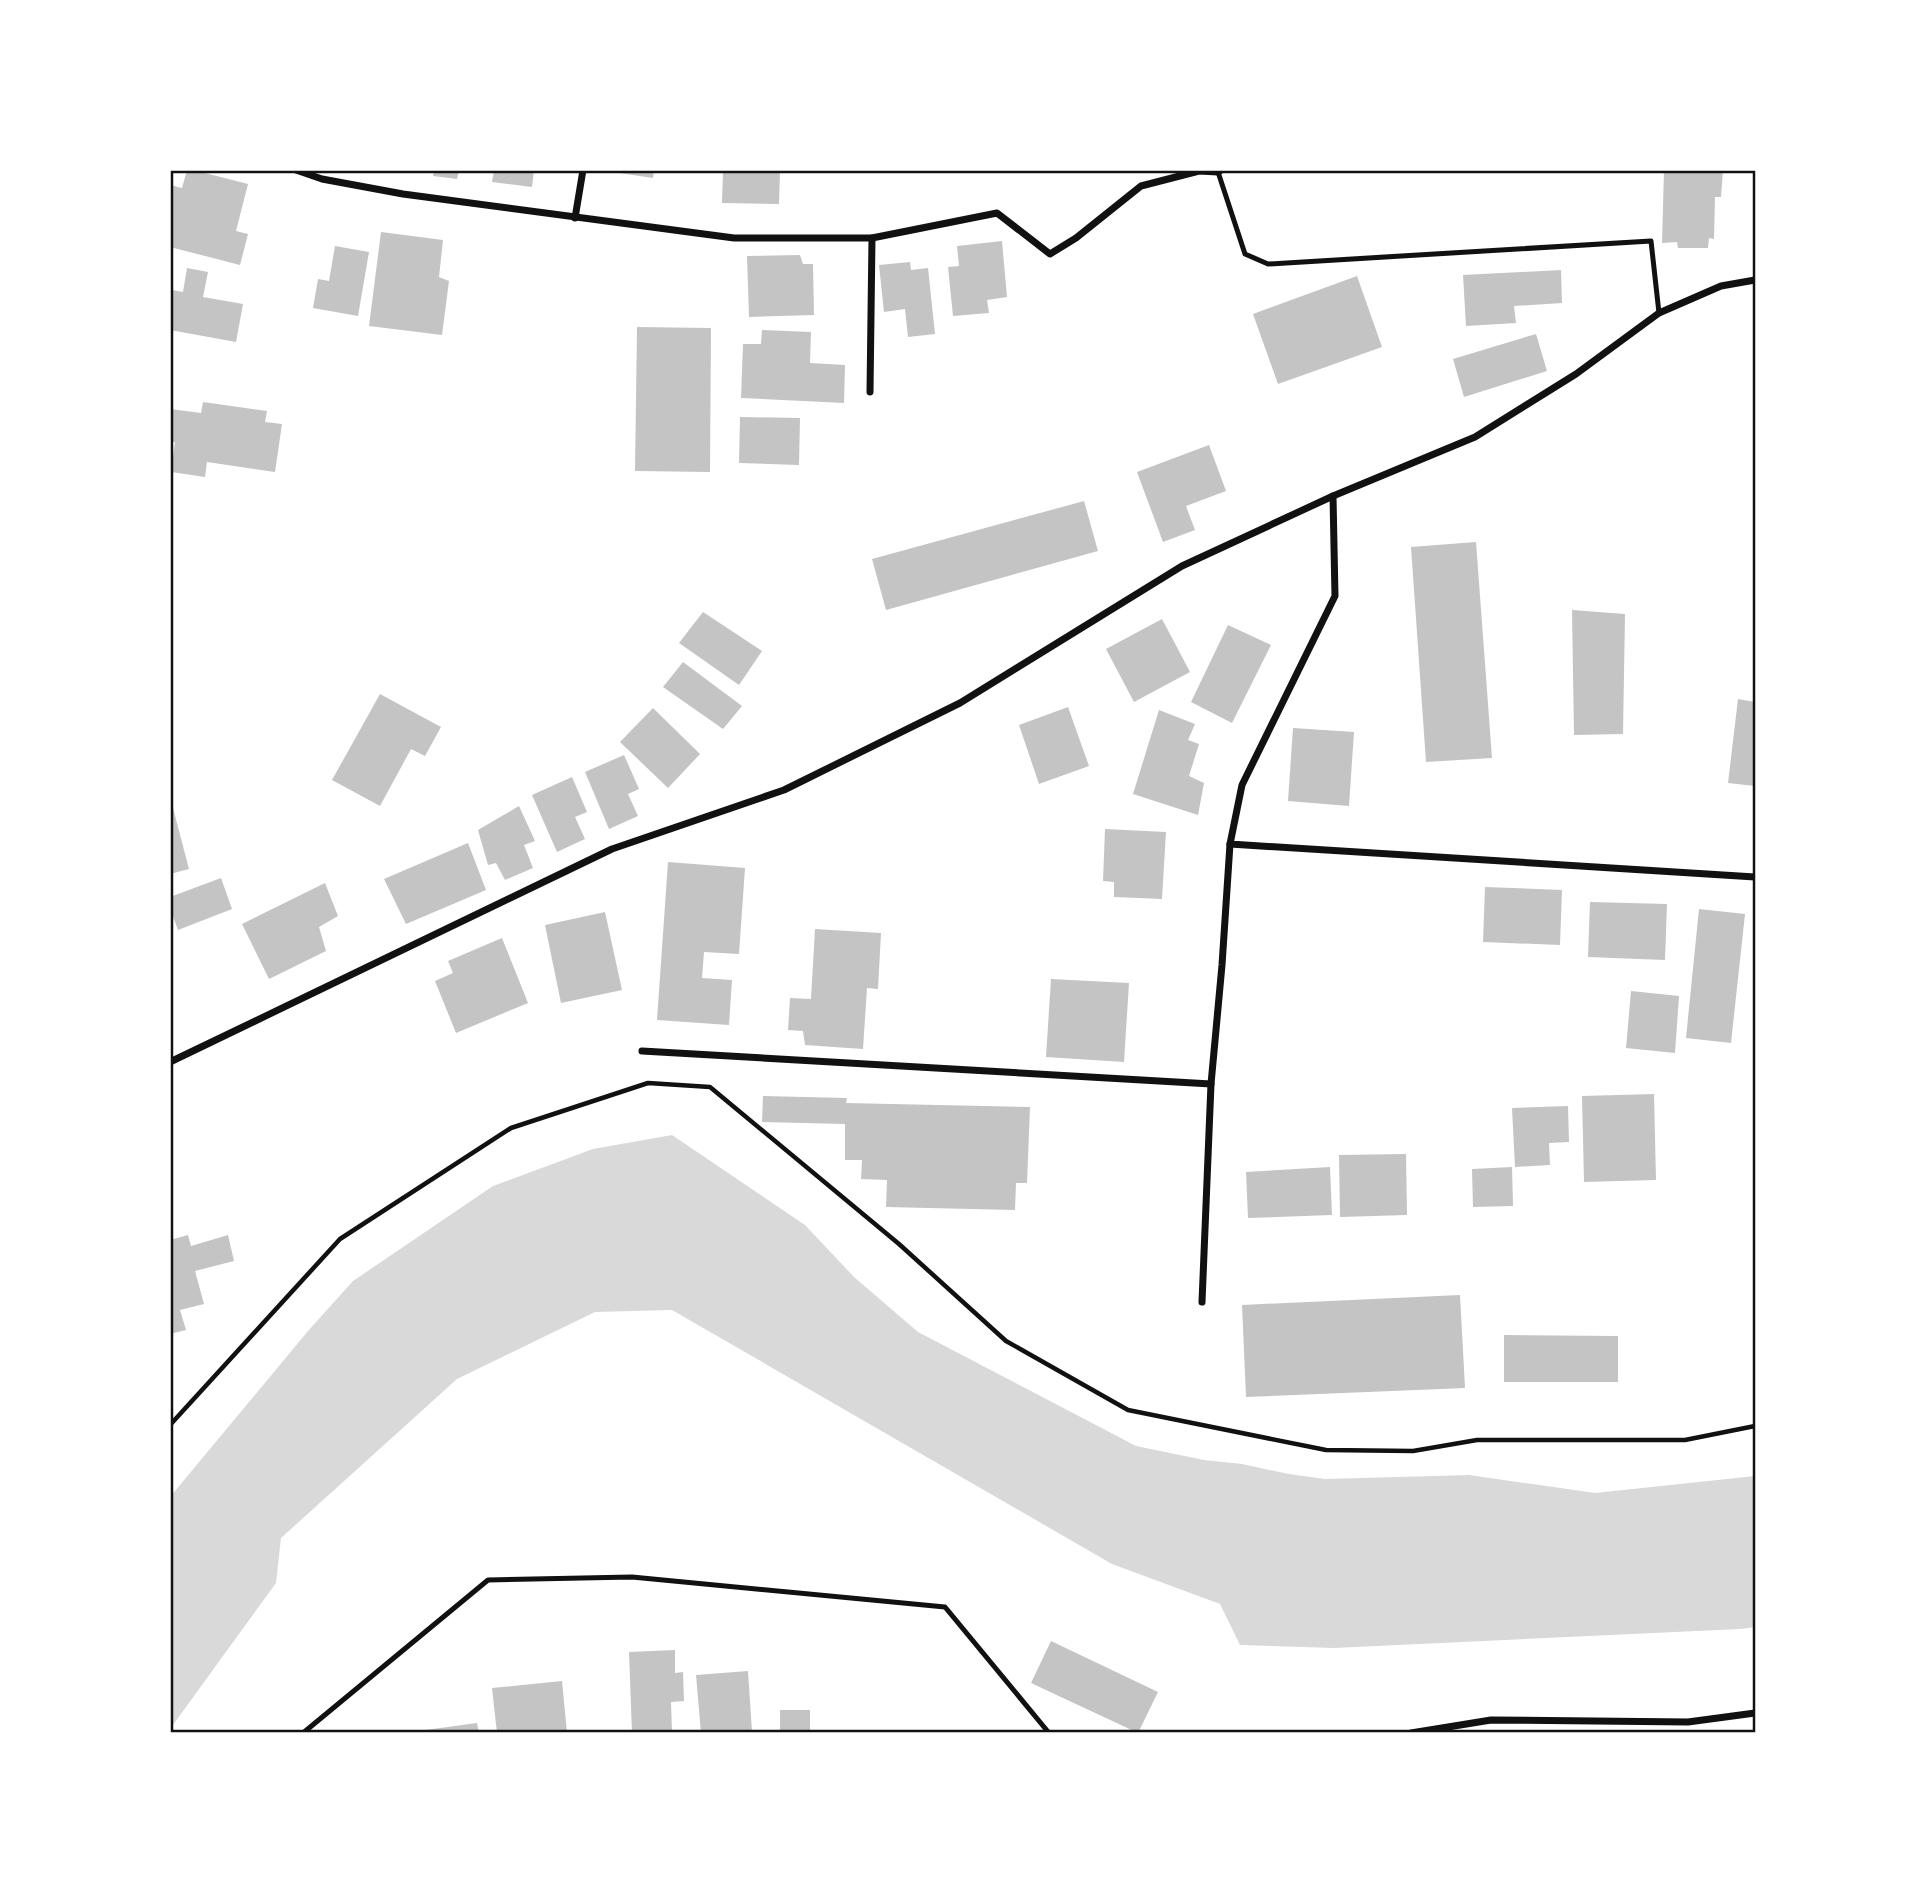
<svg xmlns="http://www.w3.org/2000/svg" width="1925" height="1903" viewBox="0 0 1925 1903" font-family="Spectral,serif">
  <rect width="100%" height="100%" fill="#fff"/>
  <!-- water -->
  <polygon fill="#d9d9d9" points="672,1135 805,1225 854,1277 918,1332 1136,1446 1204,1460 1242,1464 1289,1474 1325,1479 1469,1475 1595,1493 1755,1476 1755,1627 1740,1629 1334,1648 1240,1645 1220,1604 1112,1564 672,1310 595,1312 457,1379 281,1538 276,1583 170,1729 170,1497 308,1331 353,1281 493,1186 593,1149"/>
  <!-- building -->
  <g fill="#c4c4c4">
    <polygon points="187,170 193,170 248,184 236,231 248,234 240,265 170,247 170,232 172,224 170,223 170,185 182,188"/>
    <polygon points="434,170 459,170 457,179 433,176"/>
    <polygon points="494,170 534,170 532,187 492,182"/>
    <polygon points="606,170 654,170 653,178 606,171"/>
    <polygon points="723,170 780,170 779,204 722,203"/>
    <polygon points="1664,170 1723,170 1721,197 1715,197 1714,239 1709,238 1708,248 1678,248 1677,242 1662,243"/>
    <polygon points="381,232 443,240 439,277 449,281 442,335 369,326"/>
    <polygon points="1002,241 1007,297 987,300 989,313 953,316 948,267 959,266 957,246"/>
    <polygon points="335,246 369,252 358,316 313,308 318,279 329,281"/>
    <polygon points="800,255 803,264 813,264 814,315 749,317 747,256"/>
    <polygon points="910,262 911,270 928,268 935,334 908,337 905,309 884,312 879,265"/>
    <polygon points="187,268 208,272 203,297 243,304 236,342 170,330 170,301 172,290 183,292"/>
    <polygon points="1561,270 1562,303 1514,306 1516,323 1466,326 1463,275"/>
    <polygon points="1357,276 1382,347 1278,384 1253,314"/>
    <polygon points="637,327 711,328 710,472 635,471"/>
    <polygon points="762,330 811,332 810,363 845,365 844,403 741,398 743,344 761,344"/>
    <polygon points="1536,334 1547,371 1464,397 1453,359"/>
    <polygon points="203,402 267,411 265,422 282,424 275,472 207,462 205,477 171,472 175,442 170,442 170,409 201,413"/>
    <polygon points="740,417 800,418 799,465 739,463"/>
    <polygon points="1209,445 1226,491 1186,506 1195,530 1163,542 1137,472"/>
    <polygon points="1084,501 1098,551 886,610 872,559"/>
    <polygon points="1476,542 1492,758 1426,762 1411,547"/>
    <polygon points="1572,610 1625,614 1623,734 1574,735"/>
    <polygon points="703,612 762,651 739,685 679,643"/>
    <polygon points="1162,619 1190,672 1134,702 1106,649"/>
    <polygon points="1228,625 1271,645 1232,723 1191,702"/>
    <polygon points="683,662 742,706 723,729 663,687"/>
    <polygon points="380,694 441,727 425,756 411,749 380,806 332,780"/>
    <polygon points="1738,699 1755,702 1755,786 1728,783"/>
    <polygon points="1068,707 1089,766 1039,784 1019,725"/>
    <polygon points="653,708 700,754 668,788 620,742"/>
    <polygon points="1159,710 1195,724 1188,740 1199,744 1189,776 1204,783 1198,815 1133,794"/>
    <polygon points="1293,728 1354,732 1349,806 1288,801"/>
    <polygon points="624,755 639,789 628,794 638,816 609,829 585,772"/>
    <polygon points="572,777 587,812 575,817 585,839 557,852 532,795"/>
    <polygon points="170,804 172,804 189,869 170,874"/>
    <polygon points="519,806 535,841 524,845 533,868 505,880 496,863 488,865 478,830"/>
    <polygon points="1105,829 1166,832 1162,899 1114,897 1114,882 1103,881"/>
    <polygon points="468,843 486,890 406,924 384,879"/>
    <polygon points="668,862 745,868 739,954 704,952 702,978 732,980 729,1025 657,1020"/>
    <polygon points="221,878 232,909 178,930 170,908 170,897"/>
    <polygon points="325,883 338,916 319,927 326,951 269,979 242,924"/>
    <polygon points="1485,887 1562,890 1560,945 1483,942"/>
    <polygon points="1590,902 1667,904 1665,960 1588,957"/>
    <polygon points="1699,909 1745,914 1731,1043 1686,1038"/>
    <polygon points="605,912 622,990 561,1003 545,925"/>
    <polygon points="815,929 881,933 878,989 867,988 863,1049 805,1045 803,1031 788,1030 790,998 811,999"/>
    <polygon points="502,938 528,1003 456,1033 435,981 453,973 448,961"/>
    <polygon points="1051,979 1129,983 1124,1062 1046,1057"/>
    <polygon points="1631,991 1679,996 1675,1053 1626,1048"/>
    <polygon points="1654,1094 1656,1180 1584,1182 1582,1096"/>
    <polygon points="763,1096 847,1098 846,1103 1030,1107 1027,1183 1016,1183 1015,1210 886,1207 887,1180 861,1179 862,1160 845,1160 845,1124 762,1122"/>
    <polygon points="1568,1106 1569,1142 1549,1143 1550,1165 1515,1167 1512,1108"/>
    <polygon points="1406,1154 1407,1215 1340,1217 1339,1155"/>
    <polygon points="1330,1167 1332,1215 1248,1218 1246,1172"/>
    <polygon points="1512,1167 1513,1206 1473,1207 1472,1169"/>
    <polygon points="188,1235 191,1246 228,1235 234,1261 195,1271 204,1304 180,1310 186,1330 170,1334 170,1240"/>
    <polygon points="1460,1295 1465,1388 1246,1397 1242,1305"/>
    <polygon points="1504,1335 1618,1336 1618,1382 1504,1382"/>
    <polygon points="1051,1641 1158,1692 1138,1733 1031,1683"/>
    <polygon points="675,1650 675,1673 683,1672 684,1701 671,1702 672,1733 632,1733 629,1652"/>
    <polygon points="748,1671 752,1732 701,1733 696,1675"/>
    <polygon points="562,1681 567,1733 497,1733 492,1688"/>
    <rect x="780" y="1710" width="30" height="23"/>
    <polygon points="477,1723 479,1733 419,1733 418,1731"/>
  </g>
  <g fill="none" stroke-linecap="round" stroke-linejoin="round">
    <!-- path -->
    <polyline stroke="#111" stroke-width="4.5" points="170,1425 340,1239 511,1128 648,1083 710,1087 899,1244 1006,1341 1128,1410 1326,1450 1413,1451 1477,1440 1685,1440 1755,1426"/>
    <!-- service -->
    <g stroke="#111" stroke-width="5">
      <polyline points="1218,172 1245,254 1268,264 1651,241 1659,313"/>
      <polyline points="303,1733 488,1580 632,1577 945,1607 1049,1733"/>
    </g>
    <!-- minor -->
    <g stroke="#111" stroke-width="7">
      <polyline points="296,170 322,179 403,194 734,238 872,238 997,213 1050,254 1076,238 1141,186 1199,171 1218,172 1221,170"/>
      <polyline points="575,218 583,170"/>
      <polyline points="870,392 872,238"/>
      <polyline points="1333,496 1335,596 1242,785 1230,844 1755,877"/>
      <polyline points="642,1051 1211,1084"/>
      <polyline points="170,1062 612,849 784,790 960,703 1182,566 1333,496 1475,437 1576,374 1659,313 1721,286 1755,280"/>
      <polyline points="1202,1302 1211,1084 1222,965 1230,844"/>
      <polyline points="1411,1733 1491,1720 1688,1722 1755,1713"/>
    </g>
  </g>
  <!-- border -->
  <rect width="1925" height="1903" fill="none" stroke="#ffffff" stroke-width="343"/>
  <rect x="172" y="172" width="1582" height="1559" fill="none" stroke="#111" stroke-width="2.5"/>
</svg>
